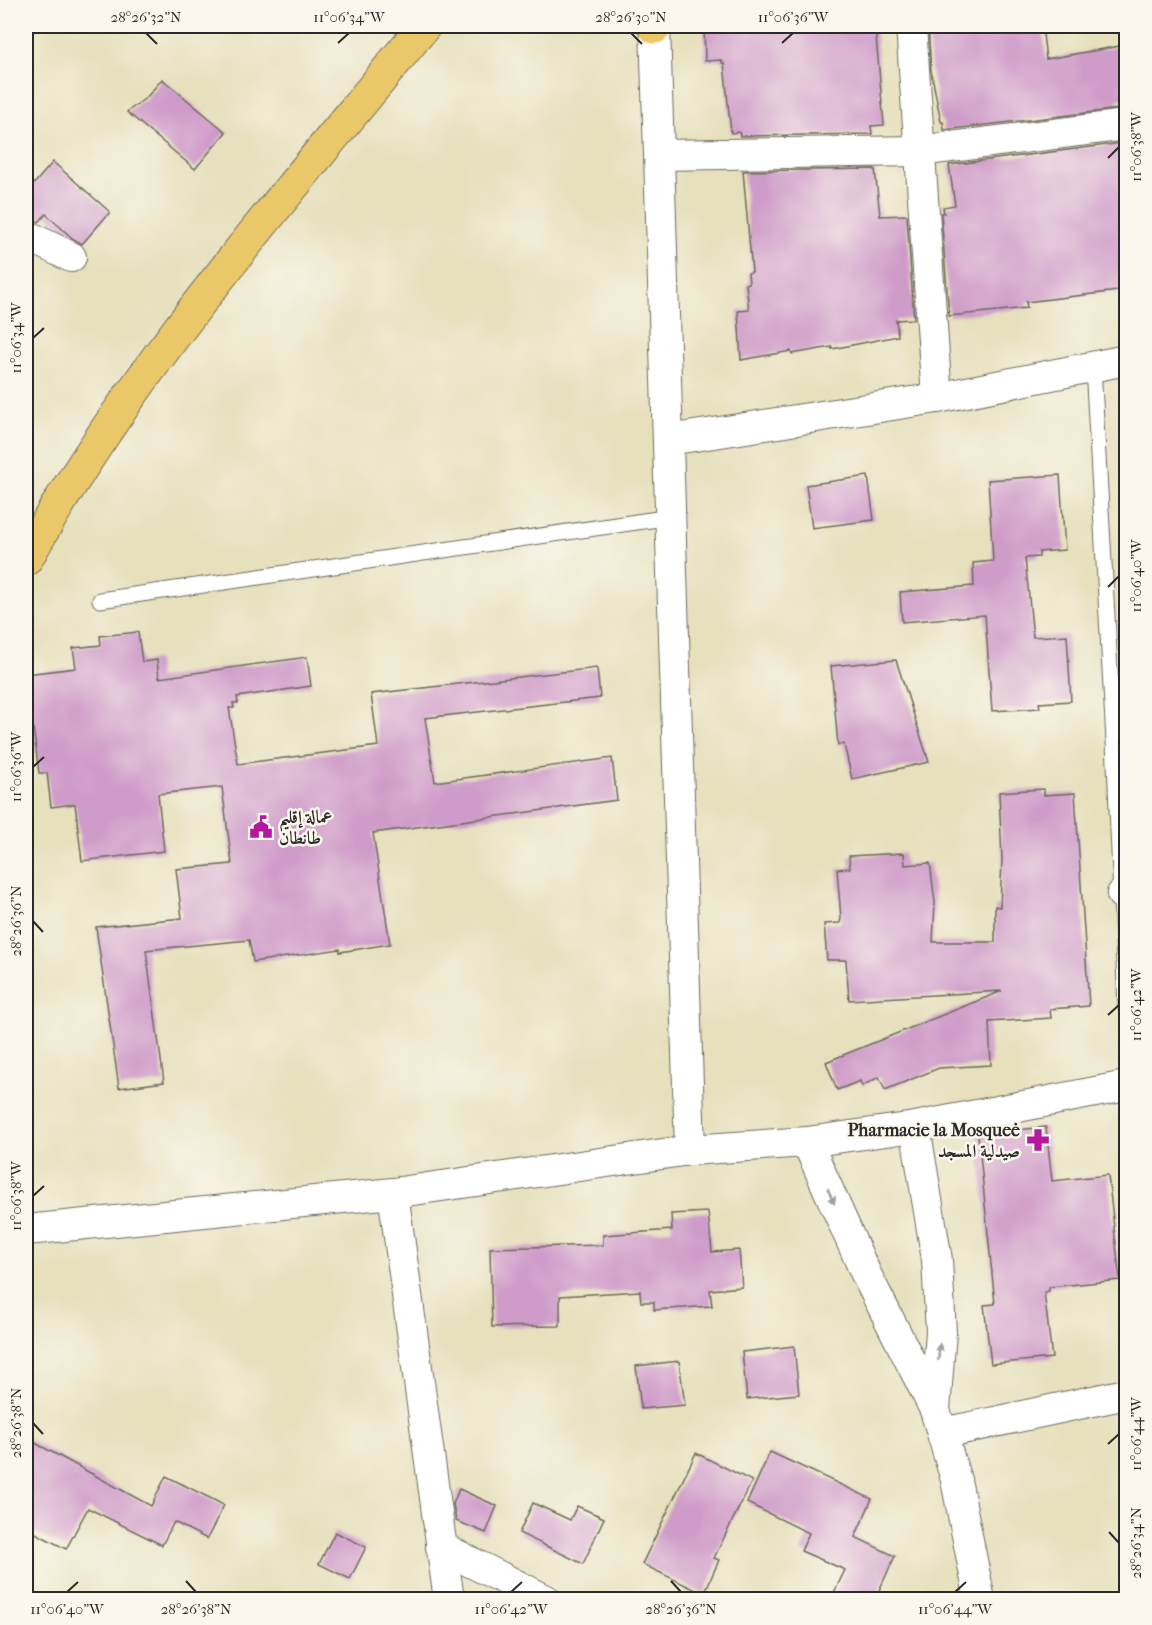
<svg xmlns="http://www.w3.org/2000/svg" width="1152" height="1625" viewBox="0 0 1152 1625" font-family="'IM FELL French Canon',Amiri,serif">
  <rect width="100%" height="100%" fill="#fbf7ec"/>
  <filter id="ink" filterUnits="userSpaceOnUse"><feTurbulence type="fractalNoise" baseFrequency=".0167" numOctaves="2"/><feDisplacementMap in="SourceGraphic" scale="12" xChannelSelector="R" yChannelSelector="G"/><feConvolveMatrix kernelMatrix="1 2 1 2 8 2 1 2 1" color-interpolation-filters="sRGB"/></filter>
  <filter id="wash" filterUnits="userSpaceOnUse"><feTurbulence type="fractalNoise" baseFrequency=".008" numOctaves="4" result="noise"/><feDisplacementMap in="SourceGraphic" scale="24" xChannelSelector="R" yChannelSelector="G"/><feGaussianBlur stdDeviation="1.35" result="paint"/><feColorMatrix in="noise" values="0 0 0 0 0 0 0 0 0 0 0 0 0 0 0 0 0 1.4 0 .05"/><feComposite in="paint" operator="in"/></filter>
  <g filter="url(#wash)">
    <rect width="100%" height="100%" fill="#e6e0bd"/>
    <g id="blocks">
      <!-- building -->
      <g fill="#cf9bc9">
        <polygon points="704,26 875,26 884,125 871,126 872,134 740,136 739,132 731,133 724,63 722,63 722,60 705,61"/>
        <polygon points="928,26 1042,26 1046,59 1126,45 1126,98 1117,100 1119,109 944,130 943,122 941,122 931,71"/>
        <polygon points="162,79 226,132 195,169 127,112 147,97"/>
        <polygon points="1122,143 1126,178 1126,290 1026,302 1027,308 949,316 941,213 944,213 943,207 955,205 949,165"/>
        <polygon points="53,162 110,212 82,244 72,238 46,214 39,222 26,218 26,193"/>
        <polygon points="875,169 880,216 907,215 914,319 896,320 898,336 832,349 832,347 792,354 791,351 741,360 738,311 749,310 746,284 749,283 748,273 752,272 743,171"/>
        <polygon points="1060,475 1065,550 1039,552 1039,557 1025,558 1033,637 1067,635 1071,701 1039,703 1040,708 992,711 985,615 902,622 900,592 974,586 973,563 993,561 988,480"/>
        <polygon points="868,476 874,520 812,528 806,485"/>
        <polygon points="138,632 142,662 157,660 159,678 307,657 311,686 237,697 238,703 233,703 234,708 229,708 238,764 378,746 371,694 597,668 600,698 425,718 435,782 612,758 617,800 373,833 390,944 340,952 340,949 253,962 249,940 146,950 164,1082 119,1088 96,927 182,918 176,869 232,864 222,787 158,794 164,851 82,861 75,804 51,807 47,773 39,773 26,674 76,668 73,648 101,645 100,636"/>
        <polygon points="896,660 929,762 852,779 844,744 838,745 831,666"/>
        <polygon points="1044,789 1044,795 1075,793 1089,1006 1050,1009 1051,1018 989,1022 991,1065 939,1068 885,1090 879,1077 862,1086 860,1081 837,1090 826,1062 1002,991 849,1000 846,960 827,960 824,924 840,923 841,918 837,869 850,868 849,856 904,853 905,865 930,863 935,902 933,942 995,942 995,906 1000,907 1002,859 999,792"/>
        <polygon points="1046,1127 1052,1181 1108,1175 1120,1280 1049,1287 1049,1291 1044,1292 1052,1358 991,1364 984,1305 995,1304 978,1134"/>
        <polygon points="708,1212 712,1252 739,1250 742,1287 710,1290 712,1306 654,1310 654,1302 641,1302 640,1291 560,1296 560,1326 492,1327 490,1248 603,1245 603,1235 672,1230 671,1214"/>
        <polygon points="794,1346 799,1394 747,1399 742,1352"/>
        <polygon points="679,1361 685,1405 641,1409 636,1366"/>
        <polygon points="26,1438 151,1506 166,1476 224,1505 207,1539 174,1522 162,1545 88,1508 66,1549 26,1528"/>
        <polygon points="770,1452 872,1499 855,1537 895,1556 875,1599 831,1599 845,1570 801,1551 809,1533 747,1503"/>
        <polygon points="696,1453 752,1481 714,1558 719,1560 704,1594 642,1564"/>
        <polygon points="459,1489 497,1506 486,1533 456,1521 453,1504"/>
        <polygon points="533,1503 570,1520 577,1506 604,1518 583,1564 519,1533"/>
        <polygon points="335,1532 366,1547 350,1579 319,1564"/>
      </g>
    </g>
  </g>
  <g filter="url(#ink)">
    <use href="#blocks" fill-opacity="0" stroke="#6c6a5e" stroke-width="1.5"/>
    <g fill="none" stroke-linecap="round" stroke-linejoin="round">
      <!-- lane casing -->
      <g stroke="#6c6a5e" stroke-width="17">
        <g id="lane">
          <polyline points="1093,366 1114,741 1126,1007"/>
          <polyline points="100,600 671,517"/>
        </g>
      </g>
      <!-- street casing -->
      <g stroke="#6c6a5e" stroke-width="32">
        <g id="street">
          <polyline points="655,26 690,1150"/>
          <polyline points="911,26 937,398"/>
          <polyline points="659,155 919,151 1126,125"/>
          <polyline points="26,235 71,257"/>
          <polyline points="669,440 937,398 1126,360"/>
          <polyline points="1122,894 1126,893"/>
          <polyline points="915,1127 937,1260 941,1332 935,1410"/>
          <polyline points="807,1142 866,1274 935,1410 956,1480 980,1600"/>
          <polyline points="393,1193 449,1600"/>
          <polyline points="26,1230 393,1193 690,1150 807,1142 915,1127 1126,1086"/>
          <polyline points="943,1433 1126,1394"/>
          <polyline points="441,1547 546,1600"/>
        </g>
      </g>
      <!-- primary casing -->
      <g stroke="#6c6a5e" stroke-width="35">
        <g id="primary">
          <polyline points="654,26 655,27"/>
          <path d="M 26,559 C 135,365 285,197 424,26"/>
        </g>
      </g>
      <!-- lane -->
      <use href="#lane" stroke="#fff" stroke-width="15"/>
      <!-- street -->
      <use href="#street" stroke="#fff" stroke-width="30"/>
      <!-- primary -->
      <use href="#primary" stroke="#eac769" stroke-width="33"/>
    </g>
    <!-- one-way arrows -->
    <defs><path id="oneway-solid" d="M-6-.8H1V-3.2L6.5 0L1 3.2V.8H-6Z" transform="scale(1.5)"/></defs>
    <g fill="#a0a0a0">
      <use href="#oneway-solid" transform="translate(831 1196) rotate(66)"/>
      <use href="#oneway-solid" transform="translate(939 1352) rotate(-85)"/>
    </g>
  </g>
  <!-- ticks -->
  <path fill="none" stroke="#2b2b2b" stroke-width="2" d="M 146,33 L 157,44M 631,33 L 642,44M 338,43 L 349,33M 782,43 L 793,33M 1108,158 L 1119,147M 33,338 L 44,328M 1108,587 L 1119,576M 33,767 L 44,757M 33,921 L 43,932M 1108,1015 L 1119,1005M 33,1196 L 44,1186M 33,1423 L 43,1434M 1108,1444 L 1119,1434M 1109,1532 L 1119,1543M 186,1581 L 196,1592M 671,1581 L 681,1592M 67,1592 L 78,1582M 511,1592 L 522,1582M 955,1592 L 966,1582"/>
  <!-- icons -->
  <defs>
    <g id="civic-bare" transform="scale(1.8)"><path d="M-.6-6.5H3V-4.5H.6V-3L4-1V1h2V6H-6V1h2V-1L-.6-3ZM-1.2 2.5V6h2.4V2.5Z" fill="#b5179e" stroke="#fbf7ec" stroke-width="2.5" paint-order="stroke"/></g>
    <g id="pharmacy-bare" transform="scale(1.8)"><path d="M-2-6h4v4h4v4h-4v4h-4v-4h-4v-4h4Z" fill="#b5179e" stroke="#fbf7ec" stroke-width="2.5" paint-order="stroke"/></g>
  </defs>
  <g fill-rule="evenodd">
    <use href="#civic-bare" x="261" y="827"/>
    <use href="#pharmacy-bare" x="1038" y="1140"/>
  </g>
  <g text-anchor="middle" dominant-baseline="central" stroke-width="5" stroke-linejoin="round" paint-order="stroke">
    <!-- poi labels -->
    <g font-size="18" font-weight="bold" fill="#2b2b2b" stroke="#fbf7ec" text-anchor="start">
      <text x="279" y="817">عمالة إقليم<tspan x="279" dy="21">طانطان</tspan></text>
      <text x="1020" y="1130" text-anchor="end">Pharmacie la Mosqueė<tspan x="1020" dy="21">صيدلية المسجد</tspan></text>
    </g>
  </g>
  <!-- margin -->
  <rect width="1152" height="1625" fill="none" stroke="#fbf7ec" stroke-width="66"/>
  <rect x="33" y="33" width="1086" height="1559" fill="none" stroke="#2b2b2b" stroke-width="2"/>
  <g font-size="15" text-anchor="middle" fill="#2b2b2b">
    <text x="146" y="22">28°26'32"N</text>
    <text x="349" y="22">11°06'34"W</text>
    <text x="631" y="22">28°26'30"N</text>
    <text x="793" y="22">11°06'36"W</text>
    <text transform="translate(1136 147) rotate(-90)" y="5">11°06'38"W</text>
    <text transform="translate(16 338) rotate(-90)" y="5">11°06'34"W</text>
    <text transform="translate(1136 576) rotate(-90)" y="5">11°06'40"W</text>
    <text transform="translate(16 767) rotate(-90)" y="5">11°06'36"W</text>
    <text transform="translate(16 921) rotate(-90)" y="5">28°26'36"N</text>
    <text transform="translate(1136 1005) rotate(-90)" y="5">11°06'42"W</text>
    <text transform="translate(16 1196) rotate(-90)" y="5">11°06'38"W</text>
    <text transform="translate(16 1423) rotate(-90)" y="5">28°26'38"N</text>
    <text transform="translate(1136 1434) rotate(-90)" y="5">11°06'44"W</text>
    <text transform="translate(1136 1543) rotate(-90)" y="5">28°26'34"N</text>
    <text x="67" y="1614">11°06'40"W</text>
    <text x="196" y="1614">28°26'38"N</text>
    <text x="511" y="1614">11°06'42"W</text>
    <text x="681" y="1614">28°26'36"N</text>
    <text x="955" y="1614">11°06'44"W</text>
  </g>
</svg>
